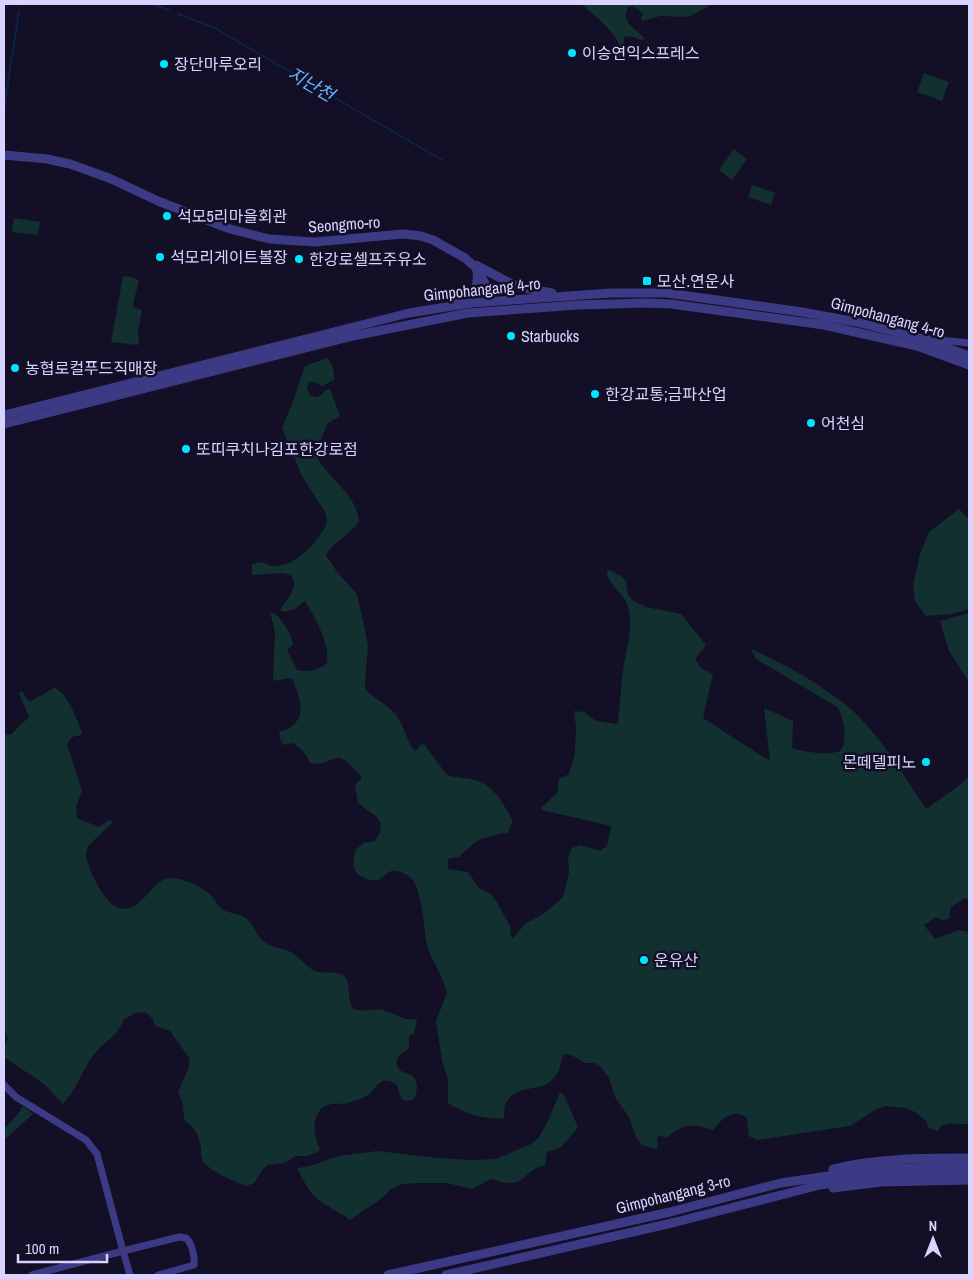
<svg xmlns="http://www.w3.org/2000/svg" width="973" height="1279" viewBox="0 0 973 1279" font-family="'Archivo Narrow','Noto Sans KR',sans-serif">
  <rect width="100%" height="100%" fill="#130f26"/>
  <!-- green -->
  <g fill="#12302f">
    <path d="M 582,4 L 712,4 L 691,16 L 682,17 L 660,16 L 643,21 L 641,19 L 643,14 L 639,10 L 632,6 L 628,7 C 620,23 637,29 645,39 C 638,42 632,34 624,37 L 624,42 L 629,51 L 619,60 L 616,57 L 621,49 C 616,31 595,17 582,4 Z"/>
    <polygon points="924,73 949,82 942,101 917,92"/>
    <polygon points="734,149 747,159 732,180 719,170"/>
    <polygon points="752,185 775,193 771,205 748,197"/>
    <polygon points="14,218 40,222 38,235 12,232"/>
    <polygon points="123,276 135,278 139,281 133,304 134,307 142,310 138,331 139,344 137,345 111,342"/>
    <path d="M 327,358 C 332,362 335,374 334,380 L 322,386 L 315,382 L 309,382 L 307,389 L 311,396 C 319,399 320,395 326,390 L 330,389 L 340,416 L 328,423 L 315,453 C 326,478 356,492 359,521 C 350,535 334,541 326,555 L 337,572 L 357,594 L 368,645 L 365,683 L 366,690 C 375,699 388,705 396,715 C 404,725 408,744 414,750 L 416,751 L 420,745 L 424,744 L 447,775 C 456,778 465,777 474,780 C 495,785 503,804 513,821 L 507,834 L 501,833 L 481,839 L 473,844 L 459,857 L 448,859 L 448,869 L 468,872 L 479,888 L 491,894 L 497,902 L 510,926 L 511,937 L 513,938 L 525,924 L 543,914 L 561,899 L 564,895 L 569,872 L 568,857 L 572,848 L 580,845 L 600,851 L 607,846 L 611,826 L 542,810 L 541,808 L 557,793 L 559,779 L 569,774 L 575,753 L 576,727 L 574,711 L 584,712 L 596,721 L 616,724 L 618,722 C 620,702 621,683 624,664 C 627,646 633,628 629,610 C 626,594 606,584 607,571 L 610,570 L 621,576 L 626,582 L 628,594 L 632,600 L 646,607 L 681,614 L 706,645 L 695,659 L 701,668 L 713,674 L 703,718 L 768,760 L 770,759 L 769,753 L 764,708 L 793,721 L 792,748 C 805,752 827,756 840,751 C 848,744 844,715 837,707 L 756,659 L 751,649 C 782,662 839,694 861,719 C 887,746 905,778 926,809 L 961,784 L 969,776 L 969,900 L 965,898 L 951,907 L 949,919 L 943,920 L 936,917 L 924,925 L 935,939 L 959,930 L 969,932 L 969,1116 L 968,1124 C 956,1125 943,1120 938,1131 L 928,1128 L 927,1122 L 915,1112 L 905,1108 L 885,1106 L 875,1110 L 850,1126 L 757,1140 L 749,1136 L 747,1118 C 733,1107 721,1120 713,1130 C 692,1123 682,1124 666,1138 L 659,1135 L 657,1138 L 658,1147 L 655,1149 L 642,1145 L 637,1139 L 629,1117 L 615,1097 L 609,1078 L 600,1066 L 594,1063 L 585,1063 L 573,1056 L 564,1054 C 559,1065 562,1071 551,1081 C 538,1093 518,1083 506,1103 C 503,1108 505,1114 504,1118 C 484,1120 465,1114 448,1103 L 448,1079 L 442,1060 L 436,1021 L 447,993 C 443,974 429,959 426,940 C 424,926 421,885 410,877 C 406,874 397,870 392,871 C 387,872 384,877 380,879 C 371,883 357,877 354,868 C 353,862 354,854 356,849 L 364,843 L 375,841 C 391,818 371,815 358,803 L 355,785 L 361,779 L 361,776 L 347,762 L 341,758 L 336,758 L 320,764 L 310,763 C 306,754 302,748 292,743 L 285,745 L 281,742 L 279,732 C 308,724 303,702 292,679 L 289,678 L 275,681 L 273,679 L 275,632 L 270,612 C 280,613 292,635 293,644 L 287,650 L 297,670 C 306,673 320,670 327,663 C 330,643 315,618 305,601 L 293,610 L 283,612 L 280,610 C 286,599 299,590 292,576 L 284,573 L 252,575 L 252,564 C 256,563 260,562 264,563 C 268,564 270,567 275,566 C 297,566 318,542 327,523 L 325,512 L 302,476 L 282,428 L 293,401 L 305,366 Z"/>
    <polygon points="959,509 969,520 969,609 951,614 926,616 915,601 913,586 920,554 929,532"/>
    <polygon points="969,613 969,682 949,651 940,621"/>
    <path d="M 54,688 C 67,691 77,720 82,732 L 81,735 L 72,737 L 67,744 L 82,791 L 76,807 L 77,817 C 82,823 92,822 98,827 L 110,820 L 113,822 L 88,846 L 86,852 C 85,864 104,902 116,907 C 142,917 150,879 170,878 C 182,877 202,887 211,895 C 216,900 218,907 223,910 C 231,914 241,913 248,920 C 255,926 257,938 266,943 C 274,948 283,948 291,952 C 300,957 306,967 315,971 C 324,975 337,969 345,977 C 352,986 346,1000 354,1009 C 363,1013 372,1008 382,1010 C 394,1012 404,1022 416,1019 L 417,1020 L 414,1034 L 409,1036 L 409,1049 C 401,1052 392,1060 399,1069 C 402,1073 406,1073 410,1074 C 419,1079 418,1092 414,1099 C 398,1105 401,1095 397,1085 C 380,1072 377,1090 365,1097 C 364,1098 345,1104 343,1104 C 340,1104 336,1103 332,1104 C 310,1108 312,1134 320,1149 L 319,1151 L 308,1156 L 296,1156 L 284,1163 L 268,1165 L 263,1169 L 254,1183 L 247,1186 C 238,1184 206,1169 203,1161 C 201,1158 201,1153 201,1149 C 199,1135 196,1129 184,1120 L 183,1104 L 178,1092 L 189,1067 L 190,1059 L 170,1031 L 154,1025 L 153,1019 L 145,1012 L 136,1013 L 123,1020 C 120,1034 105,1041 96,1052 C 83,1067 77,1090 63,1104 L 44,1084 L 4,1057 L 4,1046 L 8,1039 L 4,1028 L 4,734 L 10,735 L 29,717 L 19,693 L 22,691 L 27,699 L 31,701 Z"/>
    <path d="M 560,1092 L 564,1095 L 577,1125 L 577,1129 L 560,1148 L 547,1152 L 545,1165 C 529,1168 523,1184 510,1183 C 504,1183 497,1180 491,1179 L 471,1189 L 447,1183 L 419,1183 L 402,1184 L 391,1189 L 382,1198 L 350,1220 C 338,1211 325,1206 313,1195 C 307,1189 303,1178 298,1171 L 298,1168 L 310,1166 L 339,1156 L 377,1151 L 439,1158 L 472,1160 L 496,1159 L 531,1144 L 539,1137 L 548,1121 Z"/>
    <polygon points="23,1106 33,1114 4,1140 4,1129 17,1115"/>
  </g>
  <g fill="none" stroke-linecap="round" stroke-linejoin="round">
    <!-- stream -->
    <g stroke="#0c2248" stroke-width="2">
      <polyline points="152,4 169,10"/>
      <polyline points="20,5 20,4"/>
      <polyline points="178,14 213,27 442,160"/>
      <polyline points="4,108 19,11"/>
    </g>
    <!-- minor -->
    <g stroke="#3d3a85" stroke-width="7">
      <polyline points="930,339 969,343"/>
      <polyline points="4,1085 16,1097 86,1140 97,1154 123,1251 32,1275"/>
      <path d="M 130,1275 L 123,1251 L 179,1237 L 186,1238 C 192,1243 195,1257 194,1265 L 158,1275"/>
    </g>
    <!-- tertiary -->
    <g stroke="#3d3a85" stroke-width="9">
      <polyline points="4,155 47,159 70,164 109,178 158,201 230,229 269,239 315,242 403,234 421,236 433,240 465,258 476,268 485,283 489,301"/>
      <polyline points="476,265 504,280 519,287 552,293"/>
      <path d="M 456,302 C 473,294 479,290 477,271"/>
      <polyline points="4,415 409,313 471,303 611,293 667,293 802,312 856,322 920,338 969,356"/>
      <polyline points="4,424 353,336 468,313 578,305 645,303 671,304 824,325 917,346 969,365"/>
      <path d="M 833,1169 C 876,1158 925,1158 969,1158"/>
      <polyline points="833,1188 881,1182 969,1180"/>
      <polyline points="388,1275 670,1212 781,1183 875,1169 969,1166"/>
      <polyline points="446,1275 676,1222 820,1185 875,1176 969,1173"/>
    </g>
  </g>
  <!-- markers -->
  <g fill="#00e5ff" stroke="#130f26" stroke-width="2">
    <circle cx="572" cy="53" r="5"/>
    <circle cx="164" cy="64" r="5"/>
    <circle cx="167" cy="216" r="5"/>
    <circle cx="160" cy="257" r="5"/>
    <circle cx="299" cy="259" r="5"/>
    <rect x="642" y="276" width="10" height="10" rx="2.5"/>
    <circle cx="511" cy="336" r="5"/>
    <circle cx="15" cy="368" r="5"/>
    <circle cx="595" cy="394" r="5"/>
    <circle cx="811" cy="423" r="5"/>
    <circle cx="186" cy="449" r="5"/>
    <circle cx="926" cy="762" r="5"/>
    <circle cx="644" cy="960" r="5"/>
  </g>
  <g text-anchor="middle" dominant-baseline="central" stroke-width="5" stroke-linejoin="round" paint-order="stroke">
    <!-- poi labels -->
    <g font-size="16" fill="#d9d4ff" stroke="#130f26" text-anchor="start">
      <text x="582" y="53">이승연익스프레스</text>
      <text x="174" y="64">장단마루오리</text>
      <text x="177" y="216">석모5리마을회관</text>
      <text x="170" y="257">석모리게이트볼장</text>
      <text x="309" y="259">한강로셀프주유소</text>
      <text x="657" y="281">모산.연운사</text>
      <text x="521" y="336">Starbucks</text>
      <text x="25" y="368">농협로컬푸드직매장</text>
      <text x="605" y="394">한강교통;금파산업</text>
      <text x="821" y="423">어천심</text>
      <text x="196" y="449">또띠쿠치나김포한강로점</text>
      <text x="916" y="762" text-anchor="end">몬떼델피노</text>
      <text x="654" y="960">운유산</text>
    </g>
    <!-- street labels -->
    <g font-size="16" fill="#d9d4ff" stroke="#130f26">
      <text transform="translate(344 224) rotate(-4)">Seongmo-ro</text>
      <text transform="translate(482 289) rotate(-6)">Gimpohangang 4-ro</text>
      <text transform="translate(888 317) rotate(15)">Gimpohangang 4-ro</text>
      <text transform="translate(673 1194) rotate(-14)">Gimpohangang 3-ro</text>
    </g>
    <!-- water labels -->
    <g font-size="18" font-style="italic" fill="#62b6ff" stroke="#130f26">
      <text transform="translate(311 84) rotate(30)">지난천</text>
    </g>
  </g>
  <!-- border -->
  <rect width="973" height="1279" fill="none" stroke="#d9d4ff" stroke-width="10"/>
  <!-- north arrow -->
  <g transform="translate(933 1239)" stroke="#130f26" stroke-width="4" paint-order="stroke">
  <path d="M0-4L9 19L0 12L-9 19Z" fill="#d9d4ff"/>
  <text y="-8" font-size="14" font-weight="bold" text-anchor="middle" fill="#d9d4ff">N</text>
  </g>
  <!-- scale -->
  <path d="M18 1254v8h89v-8" fill="none" stroke="#d9d4ff" stroke-width="2.5"/>
  <text x="25" y="1254" font-size="15" fill="#d9d4ff" stroke="#130f26" stroke-width="4" paint-order="stroke">100 m</text>
</svg>
